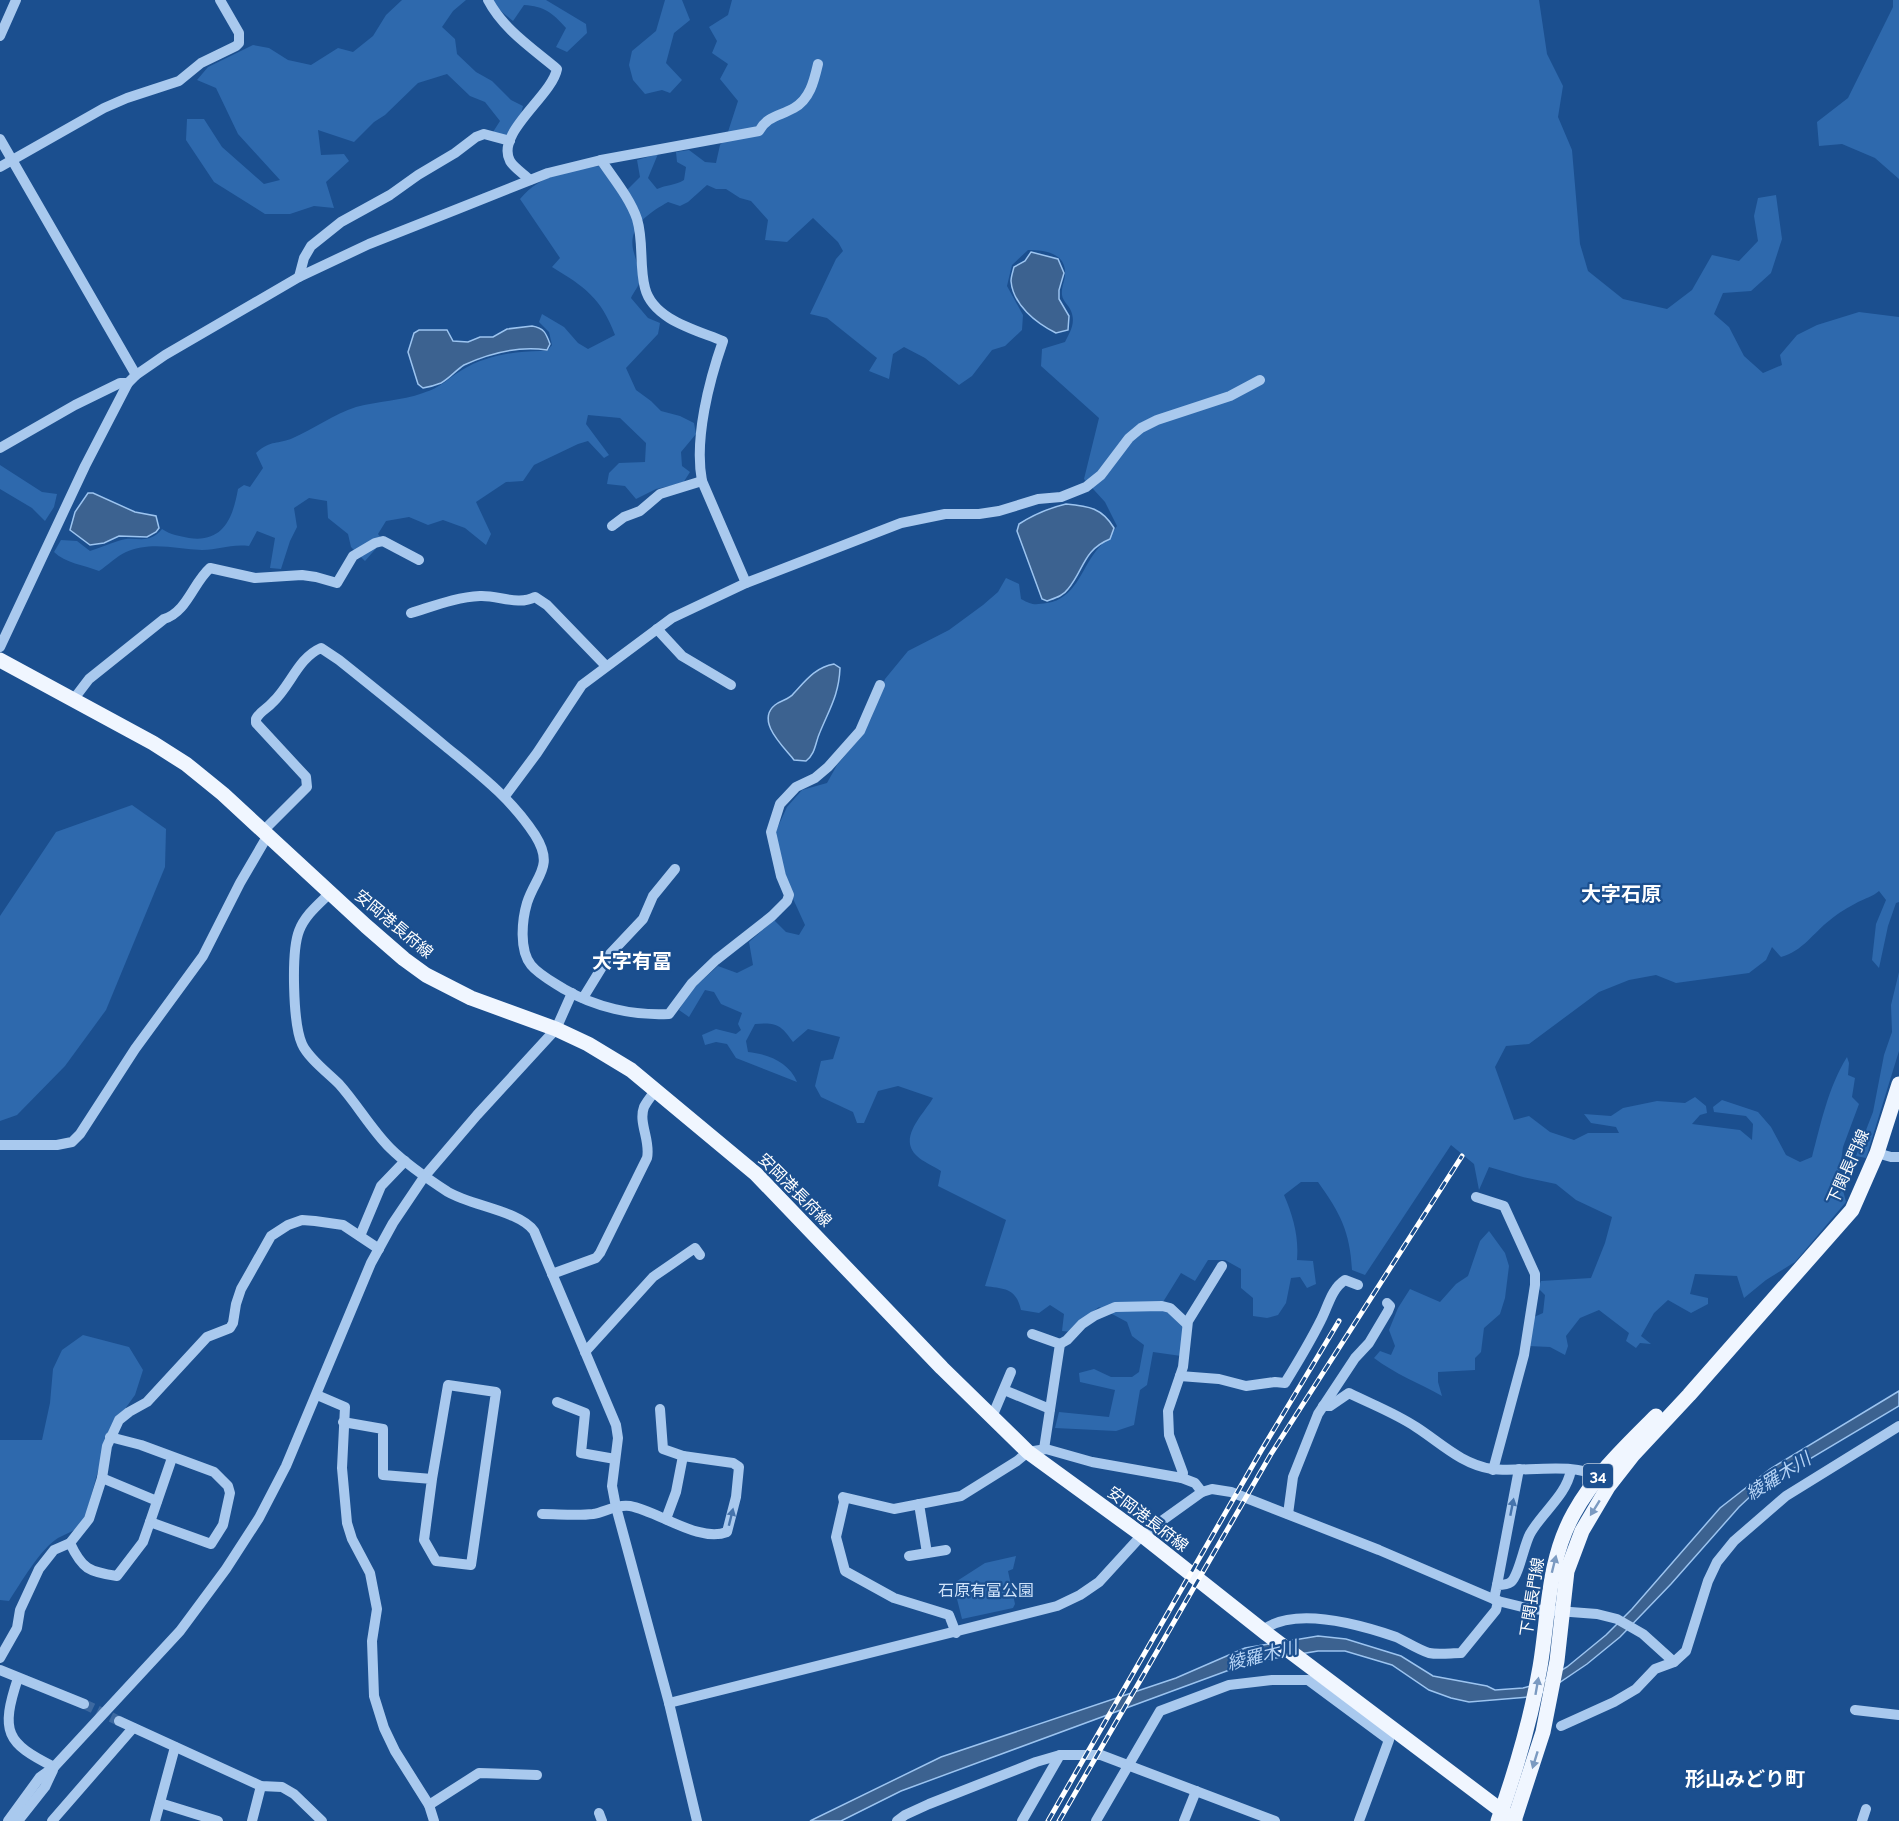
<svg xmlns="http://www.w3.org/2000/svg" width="1899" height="1821" viewBox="0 0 1899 1821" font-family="Raleway,'Noto Sans JP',sans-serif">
  <rect width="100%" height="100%" fill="#1b4f8f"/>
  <!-- green -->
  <g fill="#2e69ad">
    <polygon points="402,0 466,0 453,11 442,27 455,39 457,54 476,72 492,81 511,100 523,106 521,114 509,137 493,132 500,121 485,102 470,96 447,74 418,83 385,115 374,122 354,142 318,130 321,155 344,154 349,161 326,182 334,208 314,206 290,214 265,214 214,182 186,140 187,119 204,119 222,147 264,184 280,180 238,134 216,88 197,80 208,67 253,45 269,48 288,60 311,65 338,48 353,52 373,36 386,15"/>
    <path d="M 487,0 L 546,0 L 586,24 L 587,33 L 567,52 L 556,47 L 566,28 C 553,13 544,6 524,5 L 513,21 Z"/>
    <polygon points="665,0 682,0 690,20 674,33 666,63 682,80 670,93 662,90 645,94 633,80 629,65 632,51 656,31"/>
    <path d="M 732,0 L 1539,0 L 1547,54 L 1563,86 L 1558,117 L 1572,150 L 1580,244 L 1588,271 L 1623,299 L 1667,309 L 1692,290 L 1712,255 L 1739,261 L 1758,241 L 1754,216 L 1758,198 L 1776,195 L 1782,239 L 1771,273 L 1751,291 L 1723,293 L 1714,314 L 1729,327 L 1744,356 L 1763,373 L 1782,365 L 1780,355 L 1797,335 L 1817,325 L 1859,312 L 1899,317 L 1899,902 L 1896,903 L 1888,926 L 1879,968 L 1872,960 L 1876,924 L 1886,900 L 1879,891 C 1872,897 1866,898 1858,902 C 1849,907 1838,913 1830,920 C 1813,933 1803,951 1781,957 L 1772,947 L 1766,960 L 1749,973 L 1676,983 L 1656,975 L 1629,980 L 1599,992 L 1529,1044 L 1506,1046 L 1495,1067 L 1514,1120 L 1529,1116 L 1550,1132 L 1574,1140 L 1588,1133 L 1619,1133 L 1616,1127 L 1591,1123 L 1584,1114 L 1611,1116 L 1623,1108 L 1657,1101 L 1685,1103 L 1695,1097 L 1706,1106 L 1707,1113 L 1700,1115 L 1692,1124 L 1740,1130 L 1752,1140 L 1753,1124 L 1746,1116 L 1714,1112 L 1713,1107 L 1722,1100 L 1758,1112 L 1771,1127 L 1786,1155 L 1800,1162 L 1812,1157 C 1821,1123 1828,1088 1847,1057 L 1849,1063 L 1848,1075 L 1855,1078 L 1852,1097 L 1859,1104 L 1843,1147 L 1839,1175 L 1846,1202 L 1795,1262 L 1766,1280 L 1744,1298 L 1737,1276 L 1695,1274 L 1690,1294 L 1708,1298 L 1708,1304 L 1691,1313 L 1668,1300 L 1654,1313 L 1641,1336 L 1651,1344 L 1640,1343 L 1636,1348 L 1626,1341 L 1629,1333 L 1599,1310 L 1580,1318 L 1566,1336 L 1568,1346 L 1565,1355 L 1550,1347 L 1528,1346 L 1534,1317 L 1543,1313 L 1545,1295 L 1538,1288 L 1541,1281 L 1591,1278 L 1605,1243 L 1612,1217 L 1576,1200 L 1556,1184 L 1523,1177 L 1489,1167 L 1479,1190 L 1474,1164 L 1451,1145 L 1365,1275 L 1352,1270 C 1350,1231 1340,1213 1318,1182 L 1301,1182 L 1284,1195 C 1293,1216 1299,1236 1297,1260 L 1313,1261 L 1316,1284 L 1307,1288 L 1300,1277 L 1291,1278 L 1286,1303 L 1278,1315 L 1267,1318 L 1253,1316 L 1253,1298 L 1241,1288 L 1241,1269 L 1225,1260 L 1208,1260 L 1195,1281 L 1181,1273 L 1163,1302 L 1184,1326 L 1181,1356 L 1153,1352 L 1147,1385 L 1140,1390 L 1134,1425 L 1116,1431 L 1055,1428 L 1059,1412 L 1109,1417 L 1115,1390 L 1080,1382 L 1079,1373 L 1094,1369 L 1111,1377 L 1132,1377 L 1139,1372 L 1144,1345 L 1132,1336 L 1127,1322 L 1099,1307 L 1084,1318 L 1072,1332 L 1062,1331 L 1064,1314 L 1050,1305 L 1039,1313 L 1021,1310 C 1016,1288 1005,1289 985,1286 L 1006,1220 L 938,1186 L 941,1171 C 934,1166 923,1162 917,1156 C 897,1138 924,1114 933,1098 L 898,1086 L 878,1091 L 864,1123 L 857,1123 L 853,1112 L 821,1097 L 815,1086 L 821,1061 L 833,1059 L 840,1037 L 808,1029 L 793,1042 C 781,1025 777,1022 755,1024 L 746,1041 L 748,1052 C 768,1054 789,1062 797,1082 L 736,1058 L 727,1044 L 716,1042 L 705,1045 L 702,1035 L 716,1029 L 736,1034 L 741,1030 L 738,1024 L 742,1013 L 721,1004 L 714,992 L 705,990 L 689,1017 L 679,1010 L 691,990 L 718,966 L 737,973 L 753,965 L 749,942 L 774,920 L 786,932 L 799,935 L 805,925 L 789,890 L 775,833 L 787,807 L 802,790 L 827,783 L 837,765 L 859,739 L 871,719 L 885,679 L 908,651 L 949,630 L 983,605 L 998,592 L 1006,578 L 1019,584 L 1021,599 C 1032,605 1034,605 1047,603 C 1075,599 1081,570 1096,551 C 1103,542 1111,536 1117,526 L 1105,502 L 1084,479 L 1099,418 L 1041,366 L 1042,349 L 1065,342 C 1070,332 1076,323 1071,311 C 1069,305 1063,302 1062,295 C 1061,286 1066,279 1065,271 C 1064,252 1042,250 1028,250 L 1012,265 L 1007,286 L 1023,315 L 1022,330 L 1005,346 L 992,350 L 972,376 L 959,385 L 925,358 L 904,347 L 893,354 L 889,379 L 869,371 L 877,358 L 827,318 L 810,314 L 836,259 L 843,251 L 838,242 L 813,218 L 787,242 L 765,240 L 768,220 L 751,201 L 740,198 L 726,189 L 716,189 L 707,185 L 688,202 L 680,206 L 668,202 C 649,213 626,227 634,253 C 636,261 641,272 640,281 C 639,286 633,293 631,298 L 648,318 L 660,323 L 658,334 L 626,368 L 636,390 L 651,401 L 661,411 L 680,416 L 694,423 L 696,434 L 681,452 L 682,466 L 690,472 L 683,483 L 656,489 L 636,499 L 625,486 L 607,484 L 609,473 L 619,463 L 645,462 L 646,443 L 620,418 L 588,415 L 586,424 L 609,455 L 604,458 L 588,441 L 578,444 L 534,465 L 523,481 L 506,482 L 476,502 L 491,534 L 486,545 L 465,528 L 443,520 L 428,525 L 409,517 L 386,521 L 378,534 L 381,538 L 379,545 L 365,561 L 351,547 L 348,534 L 328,518 L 327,501 L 309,498 L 294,508 L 297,527 L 290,541 L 281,569 L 270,568 L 275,538 L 257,531 L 249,546 C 229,544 219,550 202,550 C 177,549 151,541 126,552 C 117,556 108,565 99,571 C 84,565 65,563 54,552 L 61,540 L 77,541 L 90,551 C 100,548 108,544 118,541 C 135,534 147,547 162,529 C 171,535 179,536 189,538 C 223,543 233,518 238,489 L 244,485 L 250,487 L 263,468 L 256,453 C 272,439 277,445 293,438 C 314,429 334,414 356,407 C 378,401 401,401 423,393 C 442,387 447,379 462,370 C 486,355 520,350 547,351 L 552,345 L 549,332 L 539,322 L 542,314 L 564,327 L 578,343 L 588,349 L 615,335 C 601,298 585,287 552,267 L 560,258 L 520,199 C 542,173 568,172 599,166 L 621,196 L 640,177 L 637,160 L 658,154 L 648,178 L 657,189 C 666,185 676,185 684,180 L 686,167 L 677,162 L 676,152 L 689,150 L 705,162 L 716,163 L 720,145 L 726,138 L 738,101 L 720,79 L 728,64 L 712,53 L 717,41 L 709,27 L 728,15 Z"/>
    <polygon points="1893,0 1899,0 1899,179 1875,158 1842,144 1819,146 1817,122 1848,98 1893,7"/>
    <polygon points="0,465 42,492 57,494 54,507 45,521 32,508 0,489"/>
    <polygon points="132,805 166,829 165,867 106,1010 65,1066 17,1115 0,1121 0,916 56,832"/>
    <polygon points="1899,972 1899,1051 1866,1158 1856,1156 1873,1112 1884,1055 1892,1032 1891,1005"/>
    <path d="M 1489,1231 L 1505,1253 L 1509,1266 L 1505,1298 L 1500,1314 L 1484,1328 L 1481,1352 L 1475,1358 L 1475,1370 L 1438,1372 L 1438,1382 L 1442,1396 C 1419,1383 1395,1374 1374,1358 L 1380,1351 L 1391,1355 L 1395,1346 L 1389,1330 L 1398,1308 L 1410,1289 L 1440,1302 L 1456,1284 L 1468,1276 L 1480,1241 Z"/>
    <path d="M 83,1335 L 129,1347 L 143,1370 L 135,1395 L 109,1431 L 83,1525 C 75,1530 66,1534 58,1538 C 41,1548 20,1584 9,1601 L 0,1600 L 0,1440 L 42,1440 L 50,1403 L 53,1369 L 62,1350 Z"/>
    <polygon points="1016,1556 1013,1569 1008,1571 1015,1604 1013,1608 962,1619 955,1591 957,1581 985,1563"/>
  </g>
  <!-- water -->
  <g fill="#3c6290" stroke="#9cc4f0" stroke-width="1.5">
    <path d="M 1031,252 L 1058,259 L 1064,273 L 1059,290 L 1059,299 L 1069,316 L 1068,330 L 1056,333 C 1036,323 1013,305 1011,281 C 1011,277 1013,271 1014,267 L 1025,261 Z"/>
    <path d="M 532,326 C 544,328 546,333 550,344 L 547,350 C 519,346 490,353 464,365 C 456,370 450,378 441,383 C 436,385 429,387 423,388 L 418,384 L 408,352 L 414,333 L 419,330 L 447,330 L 453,341 L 468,342 L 480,337 L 493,337 L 507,329 Z"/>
    <polygon points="88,493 93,493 135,512 156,516 159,528 156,532 147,537 119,536 104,543 90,545 70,530 75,512"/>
    <path d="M 1066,504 C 1089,506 1102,508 1114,528 L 1110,539 C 1083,550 1084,570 1068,589 C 1063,596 1055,598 1047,601 L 1042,599 L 1017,531 L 1019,524 C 1033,515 1049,508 1066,504 Z"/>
    <path d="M 834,664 L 840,668 C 839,694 830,708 820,732 C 815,743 816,753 806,761 L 794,760 C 784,747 755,721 775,705 C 781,700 789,700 794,693 C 806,680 816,667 834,664 Z"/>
    <polygon points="1899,1391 1899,1406 1756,1491 1739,1507 1671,1584 1620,1637 1587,1664 1547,1691 1528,1697 1469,1702 1451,1698 1429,1690 1392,1665 1345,1651 1318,1651 1251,1662 901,1791 841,1821 810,1821 941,1757 1176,1678 1245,1648 1318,1636 1346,1639 1401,1656 1433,1676 1487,1686 1495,1690 1523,1688 1541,1683 1567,1667 1606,1635 1632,1609 1720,1508 1770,1469"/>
  </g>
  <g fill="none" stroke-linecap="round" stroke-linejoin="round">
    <!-- minor-tunnel -->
    <polyline stroke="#3d69a0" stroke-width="10" stroke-dasharray="10 5" stroke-linecap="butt" points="84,1704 119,1721"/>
    <!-- minor -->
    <g stroke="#a9c9ee" stroke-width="10">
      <path d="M 488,0 C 503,29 532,48 557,69 C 552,96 495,133 510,161 C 514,168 524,174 530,180"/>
      <polyline points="0,36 16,0"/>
      <polyline points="0,139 136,375"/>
      <path d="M 601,160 C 613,178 630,198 637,219 C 644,242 639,266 645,288 C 653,320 697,330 723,341 C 709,381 694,439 702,481 L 746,583"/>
      <polyline points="0,167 104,108 127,98 179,81 201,63 236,46 239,43 239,33 220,0"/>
      <polyline points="299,277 304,258 311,246 341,222 390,195 418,175 455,153 476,137 484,134 510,141"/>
      <polyline points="0,448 75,405 120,383 128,383"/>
      <polyline points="612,526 624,517 640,511 660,494 702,481"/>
      <path d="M 411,613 C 434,606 456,597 480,596 C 498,595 518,606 535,597 L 547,605 L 606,666"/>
      <polyline points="657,629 682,656 731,685"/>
      <path d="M 0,647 L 85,466 L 128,383 L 136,375 L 165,355 L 299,277 L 369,244 L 455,210 L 548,173 L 601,160 L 759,131 C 767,116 780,116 794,108 C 810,99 814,81 818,64"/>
      <path d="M 73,700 L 89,679 L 164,619 C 187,612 193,583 210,568 L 255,578 L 302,575 L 316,577 L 337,583 L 353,556 L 375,543 L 383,541 L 419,560"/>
      <polyline points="505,796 537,753 582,685 672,618 746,583 901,523 945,514 979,514 999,511 1038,499 1061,497 1086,487 1101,475 1129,438 1141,428 1157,420 1230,396 1260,380"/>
      <path d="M 263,831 L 307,787 L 306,777 L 256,723 L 256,719 C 260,711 267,709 273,702 C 291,685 298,658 321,648 L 339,660 C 374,688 410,717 445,746 C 479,774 511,798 535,835 C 555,867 536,875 527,903 C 522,920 519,950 531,965 C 539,975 553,982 564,989 C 595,1007 633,1016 669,1014 L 692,983 L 716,960 L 772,916 L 787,901 L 789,895 L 781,876 L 771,832 L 780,804 L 796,787 L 815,778 L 828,767 L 860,731 L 880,685"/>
      <path d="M 330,893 C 319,904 305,915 299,931 C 291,952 293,1024 302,1044 C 308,1058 328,1073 339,1084 C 357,1104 371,1129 390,1148 C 407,1165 428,1179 448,1192 C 472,1206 520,1211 534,1231 L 616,1425 L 618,1438 L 612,1486 L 616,1507 L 669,1703 L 697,1821"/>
      <polyline points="583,998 610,954 643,919 653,896 675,869"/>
      <polyline points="0,1145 57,1145 72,1142 80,1134 135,1049 203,956 240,883 268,835"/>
      <polyline points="1877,1153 1891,1157 1899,1157"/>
      <polyline points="1476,1197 1504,1206 1535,1274 1535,1285 1524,1355 1493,1470"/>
      <polyline points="360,1236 381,1186 405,1161"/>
      <path d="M 552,1274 L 596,1258 L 600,1253 L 647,1158 C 651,1141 638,1123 644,1107 C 647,1101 652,1095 656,1090"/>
      <polyline points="1032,1334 1060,1344 1044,1449"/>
      <polyline points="1060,1344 1067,1340 1082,1324 1094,1316 1115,1307 1162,1306 1170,1308 1187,1324"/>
      <polyline points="585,1352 653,1277 695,1248 700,1255"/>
      <path d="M 1180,1376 L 1219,1379 L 1246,1386 L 1275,1382 L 1285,1383 C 1298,1362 1310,1342 1321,1320 C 1328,1307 1331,1289 1345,1280 L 1358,1285"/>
      <polyline points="1004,1390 1050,1409"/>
      <polyline points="317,1395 345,1407 342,1468 347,1523 352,1539 370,1573 377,1609 372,1641 374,1696 384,1728 395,1751 429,1805 434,1821"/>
      <polyline points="557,1402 585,1413 581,1453 615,1459"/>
      <path d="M 1323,1406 L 1330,1406 L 1349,1393 C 1371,1404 1395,1413 1416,1427 C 1441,1443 1461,1464 1492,1469 C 1518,1473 1577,1461 1597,1477"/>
      <polyline points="992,1417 1011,1372"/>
      <polyline points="343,1422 383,1429 383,1475 432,1479 424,1540 436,1561 471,1565 496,1392 448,1385 432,1479"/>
      <polyline points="102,1478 157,1501"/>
      <polyline points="1182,1478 1183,1473 1169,1435 1168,1411 1183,1367 1188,1321 1222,1266"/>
      <polyline points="919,1504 927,1553"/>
      <path d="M 542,1514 C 558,1514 577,1516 593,1514 C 605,1512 617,1504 630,1506 C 658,1511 699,1543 727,1532 L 736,1497 L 739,1467 L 733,1463 L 683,1456 L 663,1449 L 660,1409"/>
      <polyline points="1288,1514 1293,1477 1318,1414 1355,1358 1369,1343 1388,1311 1390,1306 1387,1303"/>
      <polyline points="666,1519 676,1492 683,1456"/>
      <polyline points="150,1522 172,1458"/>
      <path d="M 70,1543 C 82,1569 89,1572 117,1576 L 143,1542 L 150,1522 L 211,1544 L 223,1525 L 230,1493 L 228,1486 L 214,1472 L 141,1445 L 110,1437"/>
      <polyline points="909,1556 946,1550"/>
      <polyline points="1497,1585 1519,1469"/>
      <path d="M 1494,1599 L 1497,1585 C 1502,1585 1507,1585 1511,1582 C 1519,1575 1524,1545 1530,1534 C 1543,1511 1566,1496 1571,1470"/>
      <path d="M 1263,1630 C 1295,1606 1361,1625 1396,1637 C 1407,1642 1417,1649 1429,1653 C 1439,1655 1451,1653 1461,1653 L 1496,1610 L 1498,1601"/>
      <polyline points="956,1633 949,1615 894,1598 845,1571 836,1537 844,1502 843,1497 894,1509 961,1496 1017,1461 1028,1452 1046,1449 1092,1462 1182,1478 1195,1483 1202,1492"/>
      <polyline points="0,1658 17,1628 20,1610 39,1569 54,1550 70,1543 89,1519 102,1478 107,1446 119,1420 129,1412 147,1402 207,1337 230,1328 233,1323 236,1304 241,1289 271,1236 288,1225 302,1220 315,1221 343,1225 379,1249"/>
      <polyline points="0,1670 84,1704"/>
      <path d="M 18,1678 C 0,1732 6,1743 54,1767"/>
      <polyline points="669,1703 1057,1606 1080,1595 1099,1582 1142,1535 1202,1492 1212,1489 1231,1492 1379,1550 1498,1601 1531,1609 1597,1614 1617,1619 1643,1634 1674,1662"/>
      <polyline points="1855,1710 1899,1715"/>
      <polyline points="119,1721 261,1786 282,1787 294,1794 322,1821"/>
      <polyline points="1561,1726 1614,1702 1636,1689 1655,1669 1674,1662 1686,1651 1708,1581 1717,1562 1734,1541 1786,1496 1899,1426"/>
      <polyline points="160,1803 218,1821"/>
      <polyline points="429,1805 479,1773 537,1775"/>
      <polyline points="599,1813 602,1821"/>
      <polyline points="8,1821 40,1777 54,1767 180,1631 226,1569 259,1518 286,1466 371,1263 393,1223 424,1177 477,1115 556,1029 572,993"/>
      <polyline points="18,1821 45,1787 53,1770"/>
      <polyline points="52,1821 133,1728"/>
      <polyline points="155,1821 175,1747"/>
      <polyline points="252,1821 261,1786"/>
      <polyline points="897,1821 905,1815 929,1804 1036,1762 1060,1755 1101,1755 1275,1821"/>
      <polyline points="1022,1821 1060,1755"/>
      <polyline points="1096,1821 1160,1711 1229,1685 1272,1680 1308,1680 1389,1740 1359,1821"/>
      <polyline points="1184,1821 1196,1791"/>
      <polyline points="1862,1821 1866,1809"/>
    </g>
    <!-- major -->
    <g stroke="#f0f6ff" stroke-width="15">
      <polyline points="0,660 153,743 186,764 223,794 366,926 404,959 426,975 471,998 556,1029 588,1044 631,1070 756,1174 942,1368 1028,1452 1142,1535 1267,1634 1515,1821"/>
      <path d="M 1498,1821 C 1516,1770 1531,1720 1540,1667 C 1549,1614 1547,1561 1574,1513 C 1595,1475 1626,1446 1656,1416"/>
      <polyline points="1514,1821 1543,1732 1557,1661 1567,1571 1582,1531 1608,1487 1633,1455 1689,1395 1852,1210 1877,1153 1899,1084"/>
    </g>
    <!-- rail casing -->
    <g stroke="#fff" stroke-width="5">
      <g id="rail">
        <polyline points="1048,1821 1261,1451 1339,1321"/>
        <polyline points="1059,1821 1271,1454 1462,1156"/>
      </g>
    </g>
    <!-- rail -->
    <use href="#rail" stroke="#1b4f8f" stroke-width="3" stroke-dasharray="9" stroke-linecap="butt"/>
  </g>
  <!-- one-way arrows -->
  <defs><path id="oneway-solid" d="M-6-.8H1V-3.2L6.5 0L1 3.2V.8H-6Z" transform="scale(1.5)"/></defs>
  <g fill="#4674ac">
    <use href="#oneway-solid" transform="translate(1512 1507) rotate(-79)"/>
    <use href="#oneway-solid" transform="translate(731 1517) rotate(-76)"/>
  </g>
  <g fill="#7b9ac1">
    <use href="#oneway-solid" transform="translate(1595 1508) rotate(122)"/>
    <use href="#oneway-solid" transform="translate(1554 1564) rotate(-76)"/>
    <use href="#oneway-solid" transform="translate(1537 1686) rotate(-80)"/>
    <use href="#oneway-solid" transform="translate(1535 1760) rotate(107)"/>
  </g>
  <g text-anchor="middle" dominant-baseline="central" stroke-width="4.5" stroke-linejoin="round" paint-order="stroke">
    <!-- shield labels -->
    <rect fill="#1b4f8f" stroke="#bbcadd" stroke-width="1.5" x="1583" y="1464" width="30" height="24" rx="4.5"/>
    <g font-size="15" font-weight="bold" fill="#fff">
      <text x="1598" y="1476">34</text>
    </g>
    <!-- street labels -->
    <g font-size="16" fill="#fff" stroke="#1b4f8f">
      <text transform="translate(394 924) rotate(40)">安岡港長府線</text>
      <text transform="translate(1848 1167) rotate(-66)">下関長門線</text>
      <text transform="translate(795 1190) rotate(45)">安岡港長府線</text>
      <text transform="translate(1148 1519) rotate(37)">安岡港長府線</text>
      <text transform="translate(1532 1597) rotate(-81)">下関長門線</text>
    </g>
    <!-- park labels -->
    <g font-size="16" fill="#cfe3fa" stroke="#1b4f8f">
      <text x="986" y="1590">石原有富公園</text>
    </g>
    <!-- water labels -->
    <g font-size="18" font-style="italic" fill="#b5d3f5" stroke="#1b4f8f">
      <text transform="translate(1778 1476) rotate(-32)">綾羅木川</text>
      <text transform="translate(1262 1655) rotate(-14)">綾羅木川</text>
    </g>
    <!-- quarter labels -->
    <g font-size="20" font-weight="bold" fill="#fff" stroke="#1b4f8f">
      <text x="1621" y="894">大字石原</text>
      <text x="632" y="961">大字有冨</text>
      <text x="1745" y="1779">形山みどり町</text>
    </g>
  </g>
</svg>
